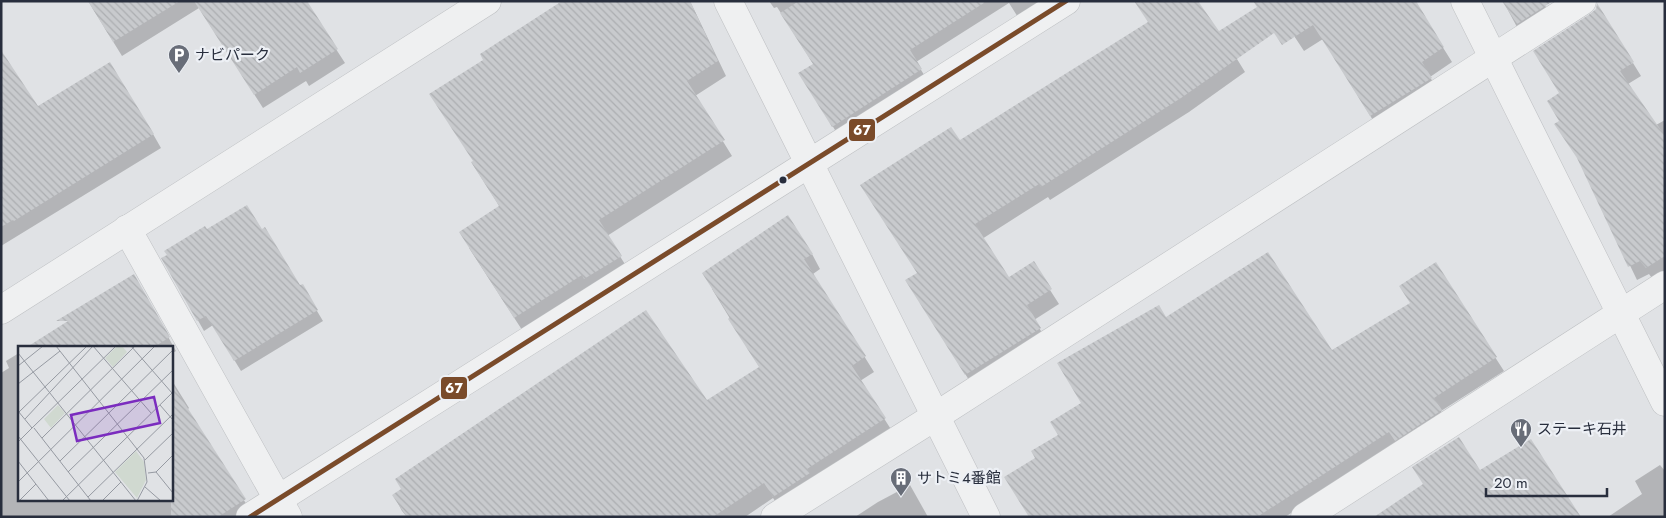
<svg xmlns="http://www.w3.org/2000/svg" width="1666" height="518" viewBox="0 0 1666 518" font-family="Jost,'Noto Sans JP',sans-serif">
  <defs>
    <pattern id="building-back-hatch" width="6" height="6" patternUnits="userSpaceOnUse" patternTransform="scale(1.25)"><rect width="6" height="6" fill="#c8cacd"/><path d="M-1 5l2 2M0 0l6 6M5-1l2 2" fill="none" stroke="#acaeb1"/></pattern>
  </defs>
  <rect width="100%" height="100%" fill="#e0e2e5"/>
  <!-- shadow -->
  <g fill="#0003">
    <polygon points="88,1 305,1 345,63 309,86 306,81 263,108 199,8 122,56"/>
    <polygon points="564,1 690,1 726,76 695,96 732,156 607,236 630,272 524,333 469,248 500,207 472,163 474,162 485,60"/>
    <polygon points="769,1 1060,1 1023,25 1009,3 916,62 928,81 840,138 807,85 814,65 777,7 774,8"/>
    <polygon points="1271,1 1414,1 1452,62 1430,77 1439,93 1379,130 1323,39 1304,51"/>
    <polygon points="1503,1 1543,1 1551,18 1517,27"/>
    <polygon points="1237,59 1245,72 1189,112 1050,200 1048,197 982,239 1008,279 1050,290 1059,304 1034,320 1048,342 974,388 915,294 918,274 960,142"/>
    <polygon points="1,60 37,108 153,134 161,148 1,246"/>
    <polygon points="1633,63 1641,76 1628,84 1656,125 1665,120 1665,274 1654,281 1649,274 1637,280 1561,122 1549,101"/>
    <polygon points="207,231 300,287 302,286 323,321 241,371 213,325 204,331 163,259"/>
    <polygon points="812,254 820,269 813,274 874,372 860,381 894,434 782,511 773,498 745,517 407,517 402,511 394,496 707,402 760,368 712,289"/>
    <polygon points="1435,264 1504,371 1441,411 1448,424 1397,444 1285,517 1030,517 1037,458 1059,435 1082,403 1165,319 1331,351 1411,304"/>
    <polygon points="134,276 176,351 171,354 171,347 29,347 79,315"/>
    <polygon points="19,353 19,499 171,499 171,379 189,408 187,410 252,513 246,517 1,517 1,373 9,368 6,361"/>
    <polygon points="1660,465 1665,471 1665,517 1608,517 1642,494 1635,481"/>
    <polygon points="910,485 928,517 855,517 878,502"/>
  </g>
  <!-- building -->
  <g fill="url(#building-back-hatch)">
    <polygon points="88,1 180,1 113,42"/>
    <polygon points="194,1 307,1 338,49 300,73 297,67 254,95"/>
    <polygon points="562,1 690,1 718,61 687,81 725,140 599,220 622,256 584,279 582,275 514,318 459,232 499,206 471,162 473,161 429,94 483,60 480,54"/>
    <polygon points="799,1 987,1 910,50 922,69 832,127 798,73 813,64 780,13"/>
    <polygon points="1134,1 1198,1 1219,31 1257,7 1253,1 1416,1 1444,47 1422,62 1432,78 1370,116 1313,25 1282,45 1274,33 1181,98 1041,187 1039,184 975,224 1009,277 1034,261 1052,289 1027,305 1041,328 965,375 905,280 917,273 860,185 951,127 960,140 1148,22"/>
    <polygon points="1502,1 1553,1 1517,24"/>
    <polygon points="1597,3 1634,62 1620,71 1665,136 1665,256 1646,268 1640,261 1628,267 1577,158 1554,124 1559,121 1547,101 1559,93 1533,51 1590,14 1596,9"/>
    <polygon points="1,50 38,106 110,62 154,134 14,221 13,220 1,227"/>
    <polygon points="247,205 262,229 265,227 300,285 303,284 318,310 234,361 206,316 197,321 161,258 167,255 164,251 205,226 207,229"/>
    <polygon points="788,215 813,254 804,259 866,356 852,366 886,418 807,469 810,473 773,497 764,483 713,517 407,517 392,495 401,489 395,479 646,310 707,400 759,367 728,319 730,317 702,273"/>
    <polygon points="1268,252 1332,350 1410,303 1399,286 1436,262 1497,357 1434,398 1442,410 1395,441 1389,432 1257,517 1029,517 1004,477 1035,458 1031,451 1058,435 1050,422 1081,403 1057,363 1159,305 1166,317"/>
    <polygon points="134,274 170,337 154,347 27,347 68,321 56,321"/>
    <polygon points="171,382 246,499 218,517 171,517"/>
    <polygon points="1459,437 1480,470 1531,439 1581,517 1374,517 1423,484 1412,467"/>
  </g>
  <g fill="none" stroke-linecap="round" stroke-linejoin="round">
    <!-- minor casing -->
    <g stroke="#bec0c3" stroke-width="29">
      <g id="minor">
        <polyline points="127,229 288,517"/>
        <polyline points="250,517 1066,1"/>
        <polyline points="775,517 936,416 1582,1"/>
      </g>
    </g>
    <!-- tertiary casing -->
    <g stroke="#bec0c3" stroke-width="29">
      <g id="tertiary">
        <polyline points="728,1 986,517"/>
        <polyline points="1465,1 1665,402"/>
        <polyline points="1,310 487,1"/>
        <polyline points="1305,517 1665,285"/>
      </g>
    </g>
    <!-- minor -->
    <use href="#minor" stroke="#eff0f1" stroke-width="28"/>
    <!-- tertiary -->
    <use href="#tertiary" stroke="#eff0f1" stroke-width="28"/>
    <!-- bus-1 casing -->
    <g stroke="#edf0f5" stroke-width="9">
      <polyline id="bus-1" points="250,517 1066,1"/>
    </g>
    <!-- bus-1 -->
    <use href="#bus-1" stroke="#7a4b2a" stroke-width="5"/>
  </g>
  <!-- icons -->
  <defs>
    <g id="parking-pin" transform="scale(1.125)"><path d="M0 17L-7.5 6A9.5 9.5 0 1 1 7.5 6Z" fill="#686d78" stroke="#edf0f5"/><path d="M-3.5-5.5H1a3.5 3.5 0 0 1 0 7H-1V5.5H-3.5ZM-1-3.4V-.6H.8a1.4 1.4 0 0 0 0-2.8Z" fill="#fff"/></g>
    <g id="restaurant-pin" transform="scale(1.125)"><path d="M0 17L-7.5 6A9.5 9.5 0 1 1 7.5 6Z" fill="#686d78" stroke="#edf0f5"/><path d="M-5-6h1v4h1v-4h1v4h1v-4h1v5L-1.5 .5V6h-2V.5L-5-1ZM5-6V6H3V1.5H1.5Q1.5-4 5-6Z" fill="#fff"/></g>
    <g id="building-pin" transform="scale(1.125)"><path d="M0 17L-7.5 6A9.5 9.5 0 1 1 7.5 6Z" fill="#686d78" stroke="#edf0f5"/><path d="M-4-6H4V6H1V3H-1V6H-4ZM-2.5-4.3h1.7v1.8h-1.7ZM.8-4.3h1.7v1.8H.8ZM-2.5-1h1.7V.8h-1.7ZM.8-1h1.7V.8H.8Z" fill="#fff"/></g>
  </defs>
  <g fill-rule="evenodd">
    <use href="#parking-pin" x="179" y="55"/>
    <use href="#restaurant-pin" x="1521" y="429"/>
    <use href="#building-pin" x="901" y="478"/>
  </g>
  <!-- markers -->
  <circle fill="#282e3d" stroke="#edf0f5" stroke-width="2" cx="783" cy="180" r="4.5"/>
  <g text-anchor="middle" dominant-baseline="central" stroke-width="4.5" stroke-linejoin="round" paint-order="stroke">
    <!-- poi labels -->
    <g font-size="15" fill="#282e3d" stroke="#edf0f5" text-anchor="start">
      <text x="195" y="55">ナビパーク</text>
      <text x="1537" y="429">ステーキ石井</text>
      <text x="917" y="478">サトミ4番館</text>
    </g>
  </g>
  <!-- overview -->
  <g transform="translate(18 346)">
    <rect width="155" height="155" fill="#e0e2e5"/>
    <path d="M 99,0 L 104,0 L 109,6 L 95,21 L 87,12 ZM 40,59 L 47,67 L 33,82 L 26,73 ZM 118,105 L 126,116 L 128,134 L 119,152 L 97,126 Z" fill="#d0d9d0"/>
    <path fill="none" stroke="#969aa2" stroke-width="1" d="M 38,0 L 126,112 L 129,136 L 119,155M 75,0 L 133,67M 113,0 L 154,47M 0,7 L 118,155M 0,20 L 25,0M 0,38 L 42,5M 142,59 L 155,74M 0,65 L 14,82 L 0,96M 1,66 L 69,0M 7,73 L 75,0M 14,82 L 98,0M 16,82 L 73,155M 0,90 L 52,155M 24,92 L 117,0M 127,114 L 155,87M 0,115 L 31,155M 42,115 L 155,4M 50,126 L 155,24M 138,126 L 155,109M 130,127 L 138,126 L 155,147M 0,136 L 137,0M 127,141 L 143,155M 70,151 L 155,68M 1,155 L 18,138M 44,155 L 155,46M 84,155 L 103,136"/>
    <path fill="#7b2cbf" fill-opacity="0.15" stroke="#7b2cbf" stroke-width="2.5" d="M 136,51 L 142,77 L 59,95 L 53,69 Z"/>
    <rect width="155" height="155" fill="none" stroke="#282e3d" stroke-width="2.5"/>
  </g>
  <g stroke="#edf0f5" stroke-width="2">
    <rect x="848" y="118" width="28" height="24" rx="5" fill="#7a4b2a"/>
    <rect x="440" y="376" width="28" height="24" rx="5" fill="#7a4b2a"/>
  </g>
  <g font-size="14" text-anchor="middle" font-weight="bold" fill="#fff">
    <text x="862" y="135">67</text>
    <text x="454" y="393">67</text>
  </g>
  <!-- border -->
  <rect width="1666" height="518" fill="none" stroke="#282e3d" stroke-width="5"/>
  <!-- scale -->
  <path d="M1486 488v8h121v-8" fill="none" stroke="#282e3d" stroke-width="2.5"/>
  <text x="1494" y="488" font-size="15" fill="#282e3d" stroke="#edf0f5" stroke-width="4" paint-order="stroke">20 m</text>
</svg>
